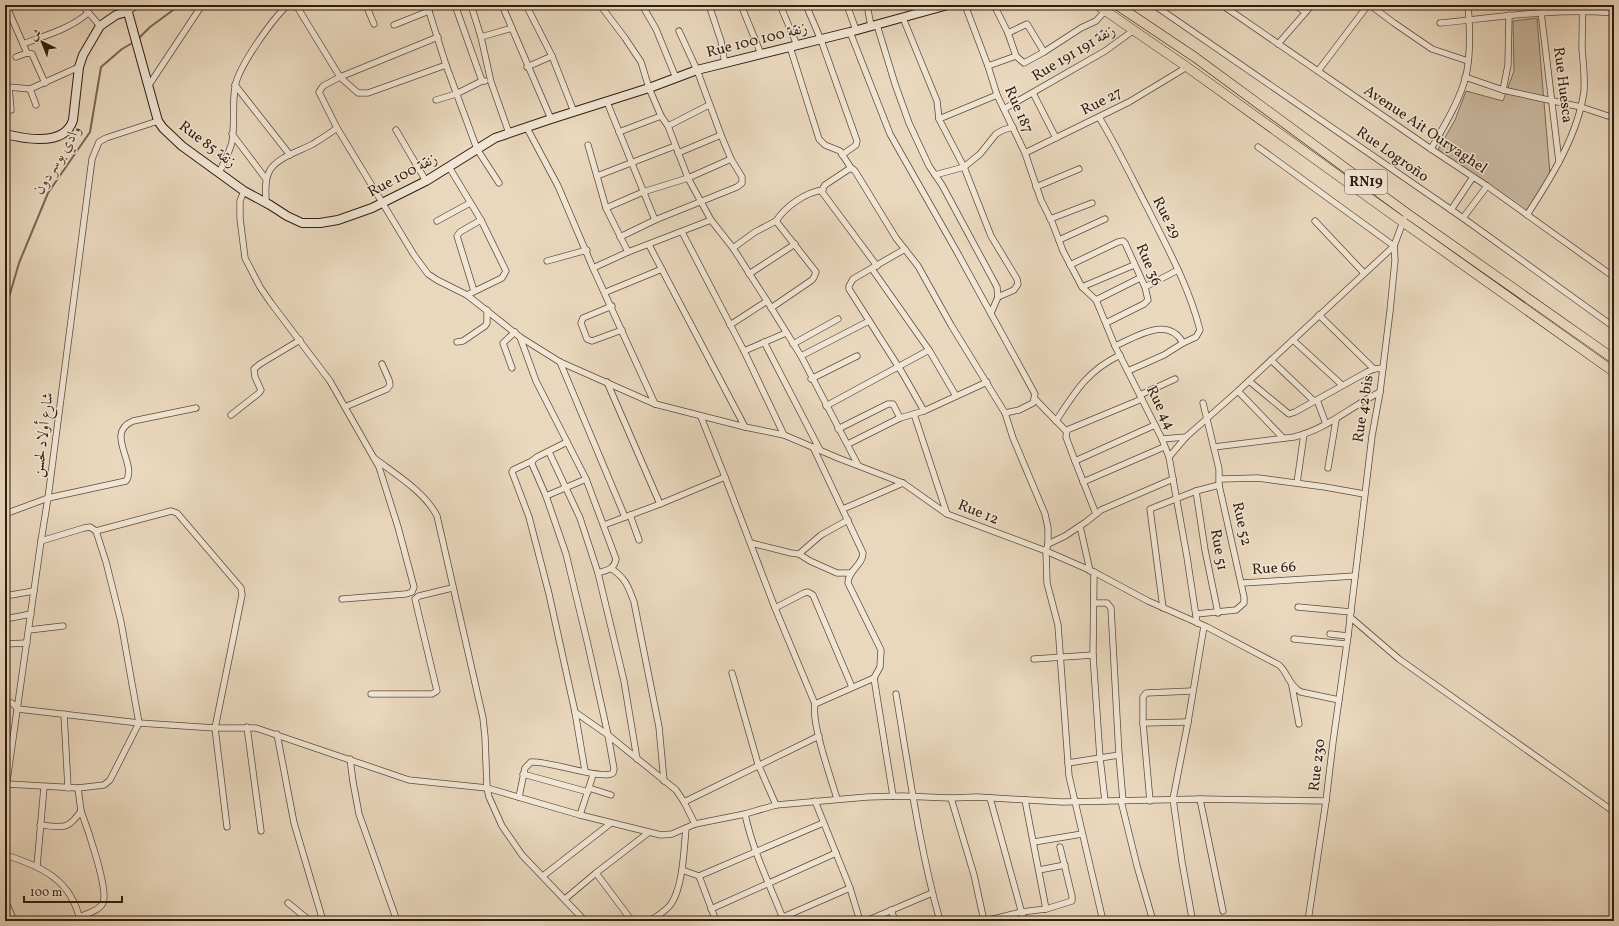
<svg xmlns="http://www.w3.org/2000/svg" width="1619" height="926" viewBox="0 0 1619 926" font-family="Vollkorn,Amiri,serif">
  <rect width="100%" height="100%" fill="#ead8be"/>
  <filter id="stains"><feTurbulence type="fractalNoise" baseFrequency=".005" numOctaves="4"/><feColorMatrix values="0 0 0 0 .2 0 0 0 0 .09 0 0 0 0 .02 0 0 0 .5 -.17"/></filter>
  <radialGradient id="worn" r=".72"><stop offset=".6" stop-color="#630" stop-opacity="0"/><stop offset="1" stop-color="#630" stop-opacity=".3"/></radialGradient>
  <!-- green -->
  <polygon fill="#cab8a0" stroke="#7d6a58" points="1537,18 1550,174 1525,215 1436,153 1455,120 1466,91 1503,101 1514,71 1513,21"/>
  <g fill="none" stroke-linecap="round" stroke-linejoin="round">
    <!-- stream -->
    <g stroke="#7a6654" stroke-width="2">
      <polyline points="138,39 150,27 180,5"/>
      <polyline points="5,311 19,263 48,193 90,132 101,67 122,49 134,42"/>
    </g>
    <!-- street casing -->
    <g stroke="#5e4b3b" stroke-width="7">
      <g id="street">
        <polyline points="6,5 27,53 32,54 45,83"/>
        <polyline points="82,5 100,26"/>
        <polyline points="296,5 340,77 358,93 368,93 446,65"/>
        <polyline points="366,5 374,24"/>
        <polyline points="427,5 446,65 477,149 499,183"/>
        <polyline points="455,5 482,81"/>
        <polyline points="471,5 481,37 491,82 509,133"/>
        <polyline points="502,5 551,119"/>
        <polyline points="526,5 552,56 574,112"/>
        <polyline points="600,5 625,38 641,62 649,88 661,116 668,126 688,178 711,220 733,248 767,301 801,356 858,465"/>
        <polyline points="642,5 656,29 676,78"/>
        <polyline points="709,5 721,41 725,64"/>
        <polyline points="741,5 761,54"/>
        <polyline points="780,5 797,45"/>
        <polyline points="806,5 821,40 857,141 856,145 842,155"/>
        <polyline points="847,5 856,30"/>
        <polyline points="867,5 871,26"/>
        <polyline points="965,5 988,66 997,95 1025,153 1041,200 1052,222 1063,251 1082,287 1096,300 1115,346 1162,439 1169,457 1187,557 1197,623"/>
        <polyline points="994,5 1008,33 1016,56 1024,63 1044,52 1081,28 1096,21 1105,11"/>
        <polyline points="1154,5 1463,218 1614,327"/>
        <polyline points="1222,5 1431,149 1487,186 1614,277"/>
        <polyline points="1295,5 1305,12"/>
        <polyline points="1370,5 1394,23 1432,49 1468,61"/>
        <polyline points="127,12 138,5"/>
        <polyline points="1541,12 1559,162"/>
        <polyline points="903,18 937,101 939,119 964,167 991,236 1017,279 1018,284 1014,290 998,297"/>
        <path d="M 1440,23 C 1499,17 1555,8 1614,13"/>
        <polyline points="394,25 429,11"/>
        <polyline points="877,25 895,84 909,123 929,166 942,185 997,287 998,297 991,313"/>
        <polyline points="850,32 890,134 957,252 1035,394 1033,403 1019,410 1005,413"/>
        <polyline points="1008,33 1027,24 1044,52"/>
        <path d="M 438,37 L 340,77 L 323,86 L 319,92 L 337,128 L 414,255 L 428,274 L 437,280 L 467,295 L 520,337 L 560,362 L 655,404 L 745,427 L 784,435 L 838,458 L 903,483 L 947,514 L 1046,551 L 1094,572 L 1148,601 L 1207,627 L 1279,665 C 1288,673 1289,686 1301,692 L 1339,700"/>
        <polyline points="481,37 512,28"/>
        <path d="M 23,44 C 46,35 70,29 88,13"/>
        <polyline points="1278,44 1312,5"/>
        <polyline points="790,47 819,139 825,145 840,151 851,168"/>
        <polyline points="16,57 27,53"/>
        <polyline points="988,66 1016,56"/>
        <polyline points="527,67 552,56"/>
        <polyline points="1318,71 1368,5"/>
        <polyline points="1465,77 1503,90 1581,107 1614,118"/>
        <polyline points="149,85 202,5"/>
        <polyline points="235,85 290,155"/>
        <polyline points="1503,90 1508,65 1509,15"/>
        <polyline points="1033,93 1056,138"/>
        <polyline points="436,100 456,94 482,81 485,81"/>
        <polyline points="607,102 655,220"/>
        <polyline points="36,105 30,89 79,67"/>
        <polyline points="1004,109 1105,51 1134,30"/>
        <polyline points="11,110 9,87 30,89"/>
        <path d="M 1099,117 C 1117,147 1132,178 1148,209 C 1168,249 1189,287 1200,330 L 1196,337 L 1183,343 C 1168,315 1136,337 1115,346"/>
        <polyline points="939,119 997,95"/>
        <polyline points="668,126 709,105"/>
        <polyline points="527,128 558,186 593,268 655,404"/>
        <polyline points="396,130 426,181"/>
        <polyline points="619,132 661,116"/>
        <polyline points="232,134 266,179"/>
        <polyline points="588,145 606,208 628,252"/>
        <polyline points="1258,147 1394,246"/>
        <path d="M 1431,149 C 1443,128 1460,100 1466,76 C 1471,53 1470,28 1468,5"/>
        <polyline points="678,153 721,135"/>
        <polyline points="1025,153 1129,102 1187,67"/>
        <polyline points="449,167 481,220 506,271 502,278 467,295"/>
        <path d="M 219,173 C 223,164 230,151 232,142 C 235,124 232,105 235,87 C 238,67 273,18 288,5"/>
        <polyline points="935,175 964,167 980,154 996,134 1003,130 1013,127"/>
        <polyline points="597,176 675,146"/>
        <polyline points="1036,187 1079,169"/>
        <polyline points="244,191 240,201 240,218 245,258 260,287 271,303 330,381 379,467 398,527 414,587 412,592 406,594 342,599"/>
        <path d="M 266,203 C 266,193 264,181 269,172 C 275,158 300,151 313,144 C 321,139 329,134 337,128"/>
        <polyline points="606,208 643,192 688,178 731,159"/>
        <polyline points="1451,210 1473,177"/>
        <path d="M 1527,215 C 1551,178 1578,135 1584,91 C 1585,76 1583,62 1582,48 C 1582,34 1583,19 1582,5"/>
        <polyline points="1463,218 1487,186"/>
        <polyline points="1050,219 1092,203"/>
        <polyline points="437,221 470,203"/>
        <polyline points="1315,221 1364,273"/>
        <polyline points="682,232 744,351 784,435"/>
        <polyline points="620,237 655,220 737,187 742,183 742,177 731,159 721,135 697,70 679,31"/>
        <polyline points="1059,240 1105,219"/>
        <polyline points="649,245 745,427"/>
        <polyline points="733,248 755,232 776,221"/>
        <polyline points="905,249 853,279 849,286 849,289 903,374 924,411"/>
        <polyline points="547,261 587,250"/>
        <polyline points="1070,265 1118,242 1123,241 1125,243 1145,287 1148,300 1144,304 1106,323"/>
        <polyline points="877,266 822,192 823,188 825,185 849,169 853,169 855,171 896,238 918,266 951,325 1005,413 1013,438 1045,514 1048,528 1048,544 1046,551 1047,583 1058,625 1069,776 1103,921"/>
        <polyline points="593,268 628,252 711,220"/>
        <polyline points="872,269 929,350 956,396"/>
        <polyline points="749,274 795,244"/>
        <polyline points="1082,287 1134,265"/>
        <polyline points="1145,287 1178,270"/>
        <polyline points="474,291 457,236 460,232 481,220"/>
        <polyline points="606,292 662,269"/>
        <polyline points="1096,300 1140,278"/>
        <polyline points="612,306 583,318 581,323 587,339 592,341 622,330"/>
        <path d="M 771,308 L 812,280 L 814,277 L 816,272 L 776,221 C 786,206 806,192 823,190"/>
        <polyline points="1319,315 1374,369"/>
        <polyline points="730,325 767,301"/>
        <path d="M 520,337 L 536,381 L 586,479 L 616,559 C 614,570 607,570 598,573"/>
        <polyline points="1293,340 1342,385"/>
        <polyline points="457,342 463,341 485,326 487,323 487,310"/>
        <polyline points="764,342 820,450"/>
        <polyline points="793,344 838,319"/>
        <polyline points="744,351 786,333"/>
        <polyline points="801,356 869,321"/>
        <polyline points="1271,360 1314,401"/>
        <polyline points="560,362 625,517"/>
        <polyline points="512,368 503,343 515,332"/>
        <polyline points="1128,371 1164,355 1183,343"/>
        <polyline points="811,379 857,356"/>
        <polyline points="1249,381 1289,414 1295,412 1367,372 1374,369 1383,368"/>
        <polyline points="607,382 660,504"/>
        <polyline points="1238,391 1283,438"/>
        <polyline points="1140,395 1175,379"/>
        <polyline points="1035,399 1066,431"/>
        <polyline points="1142,399 1067,430 1066,437 1075,461 1155,425"/>
        <polyline points="1317,400 1326,424"/>
        <polyline points="826,406 929,350"/>
        <polyline points="345,407 387,389 390,385 389,380 382,364"/>
        <polyline points="914,414 947,514"/>
        <polyline points="231,415 259,393 261,390 255,377 254,369 260,364 300,340"/>
        <path d="M 701,417 L 725,477 L 775,608 L 815,704 C 811,723 831,778 837,799"/>
        <path d="M 1056,421 C 1075,392 1087,371 1120,355"/>
        <polyline points="838,429 888,404 893,404 900,418"/>
        <polyline points="1162,439 1186,437"/>
        <polyline points="567,442 537,457 532,461 532,464 546,496 566,554 588,645 608,735 676,790 684,802 695,824"/>
        <polyline points="848,444 900,418 924,411 987,382"/>
        <path d="M 813,447 L 863,553 C 863,565 848,570 848,583 L 881,650 L 880,667 L 874,678 L 893,796"/>
        <path d="M 1214,447 L 1294,437 C 1327,429 1350,407 1380,392"/>
        <polyline points="549,452 580,518 598,573 624,681 637,759"/>
        <polyline points="1169,457 1186,437 1238,391 1394,246"/>
        <path d="M 374,458 C 395,474 425,492 437,516 L 483,718 L 485,737 L 487,788 L 489,797 L 502,826 L 522,855 L 585,921"/>
        <polyline points="532,461 513,470 512,472 529,517 549,594 575,712 585,771"/>
        <polyline points="1075,461 1096,514"/>
        <polyline points="1328,468 1336,420"/>
        <polyline points="1220,479 1258,478 1325,487 1364,494"/>
        <polyline points="1083,482 1164,447"/>
        <polyline points="1297,483 1304,434"/>
        <polyline points="1196,491 1205,550 1218,613"/>
        <polyline points="546,496 586,479"/>
        <polyline points="843,509 903,483"/>
        <path d="M 5,514 L 48,498 L 126,481 C 138,464 104,433 133,421 L 196,408"/>
        <polyline points="630,515 639,540"/>
        <polyline points="604,525 660,504 725,477"/>
        <polyline points="1080,526 1090,571"/>
        <polyline points="96,531 171,511 177,513 241,588 242,595 215,728 227,827"/>
        <polyline points="751,543 791,553 799,554 821,535 848,520"/>
        <polyline points="1048,544 1065,536 1086,522 1101,510 1173,479"/>
        <polyline points="799,554 810,561 837,573 851,573"/>
        <path d="M 612,569 C 626,579 628,586 634,602 L 659,727 L 664,781"/>
        <polyline points="1094,572 1093,655 1100,758 1105,801"/>
        <polyline points="1242,583 1355,576"/>
        <polyline points="5,596 34,591"/>
        <polyline points="1094,603 1107,603 1111,608 1119,755 1123,801"/>
        <polyline points="1298,607 1351,612"/>
        <polyline points="775,608 804,593 808,592 813,595 852,687"/>
        <polyline points="1163,608 1150,509 1196,491 1219,485"/>
        <polyline points="1196,614 1236,610 1244,603 1244,597 1219,485 1219,469 1203,403"/>
        <polyline points="1350,617 1399,659 1610,809"/>
        <polyline points="5,619 31,614"/>
        <polyline points="29,630 63,626"/>
        <polyline points="1330,634 1348,636"/>
        <polyline points="1294,639 1346,644"/>
        <polyline points="5,644 27,643"/>
        <polyline points="1034,659 1093,655"/>
        <polyline points="732,673 758,764 776,805"/>
        <polyline points="1292,686 1299,724"/>
        <polyline points="371,694 432,694 437,691 415,599 419,596 452,588"/>
        <path d="M 896,694 C 909,770 919,847 940,921"/>
        <polyline points="5,703 12,703 18,709 139,723 215,728 256,728 409,780 487,788 580,815 661,835 672,834 695,824 745,814 776,805 867,797 902,796 951,798 977,797 1062,802 1200,799 1326,801"/>
        <polyline points="815,704 874,678"/>
        <polyline points="64,714 68,788"/>
        <polyline points="1143,723 1188,722"/>
        <polyline points="247,727 261,831"/>
        <polyline points="277,734 294,823 323,921"/>
        <polyline points="350,759 353,782 359,814 397,921"/>
        <polyline points="1068,763 1119,755"/>
        <polyline points="523,774 588,792"/>
        <polyline points="7,784 78,788"/>
        <polyline points="589,788 611,795"/>
        <polyline points="5,795 41,541 48,498 92,159 99,142 106,138 158,121"/>
        <path d="M 519,797 L 525,768 L 531,762 C 548,760 603,781 613,773 L 614,769 L 608,735 L 575,712"/>
        <polyline points="951,798 974,875 984,921"/>
        <polyline points="990,798 1024,921"/>
        <polyline points="1200,799 1223,911"/>
        <polyline points="1025,800 1046,909"/>
        <polyline points="815,801 850,888 860,921"/>
        <polyline points="1121,801 1137,866 1153,921"/>
        <polyline points="1150,801 1143,723 1143,697 1146,693 1192,691"/>
        <polyline points="684,802 819,736"/>
        <path d="M 745,814 C 753,852 770,885 784,921"/>
        <polyline points="580,815 593,775"/>
        <path d="M 40,825 C 63,827 67,831 81,811 L 78,788 L 104,785 L 110,780 L 139,723 L 121,622 L 106,562 L 96,531 L 90,527 L 84,528 L 41,541"/>
        <polyline points="1034,842 1082,834"/>
        <path d="M 5,855 C 41,866 72,880 80,921"/>
        <polyline points="37,866 44,787"/>
        <polyline points="682,870 699,876 823,823"/>
        <polyline points="1039,870 1065,865"/>
        <polyline points="596,873 632,921"/>
        <polyline points="543,876 611,823"/>
        <polyline points="699,876 716,921"/>
        <polyline points="565,899 596,873 648,833"/>
        <polyline points="5,900 14,921"/>
        <polyline points="288,903 310,921"/>
        <polyline points="711,909 836,853"/>
        <polyline points="891,910 895,921"/>
        <path d="M 79,917 C 86,914 99,911 103,903 C 109,890 87,827 81,811"/>
        <polyline points="1192,918 1182,862 1173,799 1188,722 1204,626"/>
        <path d="M 650,921 C 657,916 666,911 671,904 C 683,887 684,849 686,828"/>
        <polyline points="774,921 850,888"/>
        <polyline points="866,921 932,893"/>
        <polyline points="985,921 1021,912 1046,909 1072,901 1072,896 1060,847"/>
        <polyline points="1308,921 1326,801 1333,742 1348,636 1372,436 1380,392 1390,311 1395,260 1394,246 1404,219"/>
      </g>
    </g>
    <!-- secondary casing -->
    <g stroke="#301c0f" stroke-width="10">
      <g id="secondary">
        <polyline points="126,5 158,121 163,128 182,146 244,191 270,205 287,216 302,223 320,223 338,220 372,208 426,181 495,138 551,119 649,88 697,70 850,32 948,5"/>
        <path d="M 5,134 C 25,139 65,147 73,120 L 79,67 L 83,55 L 100,26 L 116,15 L 127,12"/>
      </g>
    </g>
    <!-- primary casing -->
    <g stroke="#301c0f" stroke-width="10">
      <g id="primary">
        <polyline points="1097,5 1187,67 1393,215 1614,372"/>
        <polyline points="1117,5 1196,58 1408,214 1614,359"/>
      </g>
    </g>
    <!-- street -->
    <use href="#street" stroke="#f1e6d5" stroke-width="5.5"/>
    <!-- secondary -->
    <use href="#secondary" stroke="#f1e6d5" stroke-width="8"/>
    <!-- primary -->
    <use href="#primary" stroke="#ead8be" stroke-width="9"/>
  </g>
  <g text-anchor="middle" dominant-baseline="central" stroke-width="3" stroke-linejoin="round" paint-order="stroke">
    <!-- shield labels -->
    <rect fill="#f1e6d5" stroke="#6a594a" stroke-width="1" x="1345" y="170" width="42" height="24" rx="3"/>
    <g font-size="14" font-weight="bold" fill="#301c0f">
      <text x="1366" y="182">RN19</text>
    </g>
    <!-- street labels -->
    <g font-size="15" fill="#301c0f" stroke="#f1e6d5">
      <text transform="translate(757 41) rotate(-14)">Rue 100 زنقة 100</text>
      <text transform="translate(1074 54) rotate(-31)">Rue 191 زنقة 191</text>
      <text transform="translate(1562 85) rotate(83)">Rue Huesca</text>
      <text transform="translate(1102 102) rotate(-27)">Rue 27</text>
      <text transform="translate(1018 110) rotate(66)">Rue 187</text>
      <text transform="translate(1425 130) rotate(34)">Avenue Ait Ouryaghel</text>
      <text transform="translate(207 145) rotate(37)">Rue 85 زنقة</text>
      <text transform="translate(1392 155) rotate(35)">Rue Logroño</text>
      <text transform="translate(403 176) rotate(-28)">Rue 100 زنقة</text>
      <text transform="translate(1166 218) rotate(63)">Rue 29</text>
      <text transform="translate(1148 265) rotate(67)">Rue 36</text>
      <text transform="translate(1160 408) rotate(64)">Rue 44</text>
      <text transform="translate(1364 409) rotate(-81)">Rue 42 bis</text>
      <text transform="translate(44 435) rotate(-83)">شارع أولاد لحسن</text>
      <text transform="translate(978 513) rotate(22)">Rue 12</text>
      <text transform="translate(1241 524) rotate(77)">Rue 52</text>
      <text transform="translate(1218 550) rotate(80)">Rue 51</text>
      <text transform="translate(1274 569) rotate(-4)">Rue 66</text>
      <text transform="translate(1318 765) rotate(-83)">Rue 230</text>
    </g>
    <!-- water labels -->
    <g font-size="16" font-style="italic" fill="#5b4737" stroke="#f1e6d5">
      <text transform="translate(58 160) rotate(-59)">وادي بوسردون</text>
    </g>
  </g>
  <!-- margin -->
  <rect width="1619" height="926" fill="none" stroke="#ead8be" stroke-width="20"/>
  <rect x="6" y="6" width="1607" height="914" fill="none" stroke="#301c0f" stroke-width="2"/>
  <rect x="10" y="10" width="1599" height="906" fill="none" stroke="#301c0f"/>
  <!-- north arrow -->
  <g transform="translate(42 42) rotate(317)" stroke="#f1e6d5" stroke-width="3" paint-order="stroke">
  <path d="M0-3L7 15L0 10L-7 15Z" fill="#301c0f"/>
  <text y="-6" font-size="11" font-weight="bold" text-anchor="middle" fill="#301c0f">ش</text>
  </g>
  <!-- scale -->
  <path d="M24 896v6h98v-6" fill="none" stroke="#301c0f" stroke-width="2"/>
  <text x="30" y="896" font-size="12" fill="#301c0f" stroke="#f1e6d5" stroke-width="3" paint-order="stroke">100 m</text>
  <rect width="100%" height="100%" filter="url(#stains)"/>
  <rect width="100%" height="100%" fill="url(#worn)"/>
</svg>
